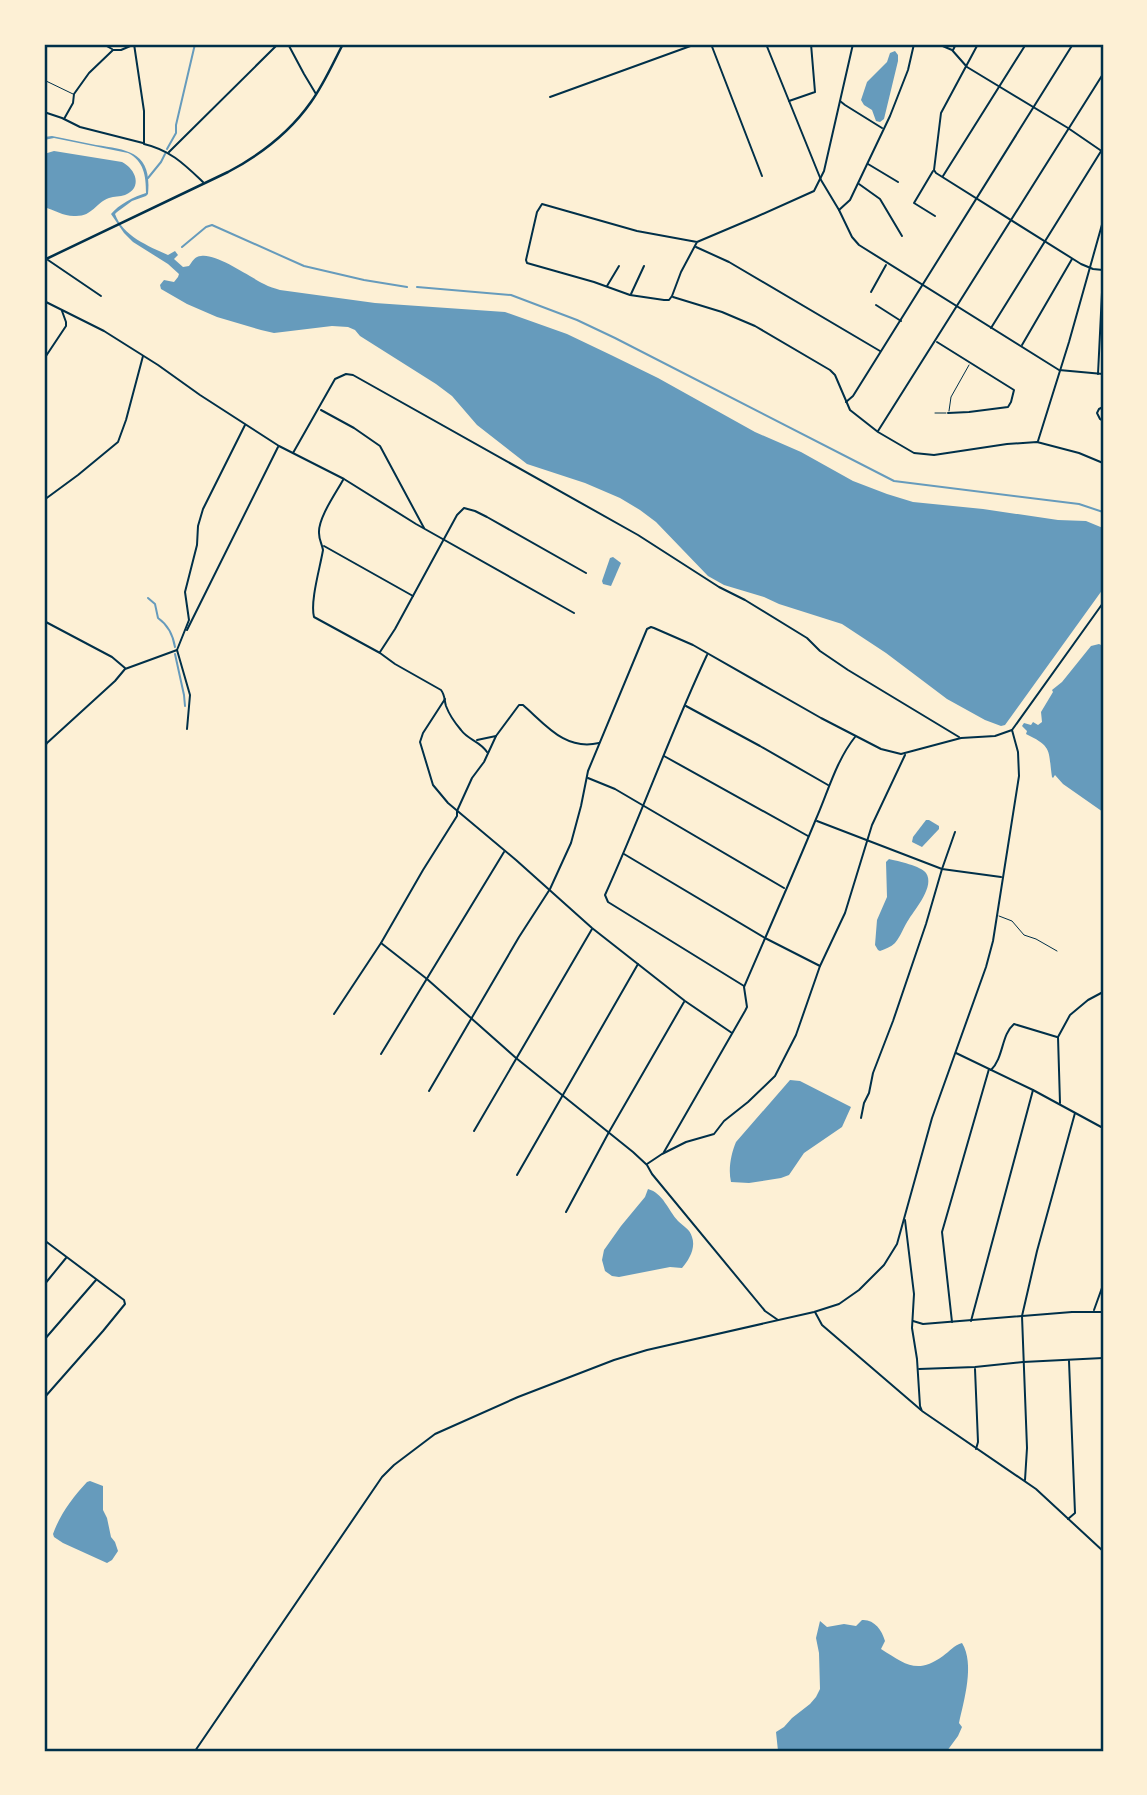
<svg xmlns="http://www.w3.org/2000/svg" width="1147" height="1795" viewBox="0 0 1147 1795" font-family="Inter,sans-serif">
  <rect width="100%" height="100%" fill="#fdf0d5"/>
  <!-- water -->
  <g fill="#669bbc">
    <polygon points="895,51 898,55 898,61 884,119 880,122 876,121 872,110 864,105 861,100 867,82 887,62 890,53"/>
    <path d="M 52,136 C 67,139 81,142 96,145 C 129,150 152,152 148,194 L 146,196 L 132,201 L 117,212 L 115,214 C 123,236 148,246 168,255 L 175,251 L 178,255 L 174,259 L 183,267 L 189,266 C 192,262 195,256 201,256 C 216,253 250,277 264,284 C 269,287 275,288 280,290 L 375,303 L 505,312 L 567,334 L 611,355 L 658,378 L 755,432 L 801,452 L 853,481 L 887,494 L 913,502 L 983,509 L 1058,520 L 1086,521 L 1103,528 L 1103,589 L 1005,725 L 1001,726 L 985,720 L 947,699 L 886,653 L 842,624 L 779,604 L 764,597 L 724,585 L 708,576 L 656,522 L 640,510 L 620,498 L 585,483 L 527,464 L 477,425 L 452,396 L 436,384 L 360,336 L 355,330 L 348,327 L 332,326 L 274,333 L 261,330 L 217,317 L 187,304 L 161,289 L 160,285 L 164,280 L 174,282 L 178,277 L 179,274 L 168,264 L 133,242 L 124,233 L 111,214 C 118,205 135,196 146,193 C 146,176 144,161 128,153 L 54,138 L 44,140 L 44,137 Z"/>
    <path d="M 54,151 L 122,162 C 136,169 143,188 125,195 C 120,197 114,196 109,198 C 95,203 93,216 76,216 C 65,217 54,210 44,207 L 44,154 Z"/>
    <polygon points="613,557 621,563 611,586 603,584 602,581 610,558"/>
    <path d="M 1099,644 L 1103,646 L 1103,812 L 1063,784 L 1055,775 L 1053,778 L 1052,777 C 1048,750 1053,747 1026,734 L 1027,731 L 1022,726 L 1024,723 L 1031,725 L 1033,722 L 1038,725 L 1042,722 L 1041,712 L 1053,692 L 1052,690 L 1062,682 L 1091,646 Z"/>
    <polygon points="926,820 929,820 939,826 939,829 922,847 912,842 913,837"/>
    <path d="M 889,859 C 898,861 921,866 926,873 C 935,886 916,908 909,919 C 904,926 901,936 895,943 C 891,947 885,949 880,951 L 878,950 L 875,945 L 877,920 L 887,897 L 886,862 Z"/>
    <path d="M 790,1080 L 800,1081 L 851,1107 L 842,1127 L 804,1153 L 789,1175 L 781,1178 L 749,1183 L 731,1182 C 728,1169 731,1154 736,1142 Z"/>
    <path d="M 648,1189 C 663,1193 668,1210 678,1221 C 683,1226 690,1229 692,1237 C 696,1248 689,1260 682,1268 L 670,1267 L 619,1277 L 612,1276 L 605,1271 L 602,1260 L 604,1250 L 621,1226 L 645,1197 Z"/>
    <path d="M 90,1481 L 103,1486 L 103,1510 L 107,1518 L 111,1537 L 115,1542 L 118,1551 L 112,1560 L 107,1563 L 63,1543 L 54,1537 L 53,1534 C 60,1514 73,1497 87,1482 Z"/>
    <path d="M 862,1620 C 874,1619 882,1630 885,1641 L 881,1649 C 905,1664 917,1675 943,1656 C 950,1651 954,1645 962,1643 C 975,1664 964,1700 959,1723 L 962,1727 L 958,1736 L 947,1751 L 900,1751 L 890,1749 L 869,1751 L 778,1751 L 776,1732 L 784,1727 L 792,1718 L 810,1704 L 816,1697 L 820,1689 L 819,1653 L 816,1638 L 820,1621 L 827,1627 L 844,1624 L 856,1626 Z"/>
  </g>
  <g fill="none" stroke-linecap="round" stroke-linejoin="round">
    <!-- stream -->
    <g stroke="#669bbc" stroke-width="2">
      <polyline points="167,149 176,133 176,125 195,44"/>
      <polyline points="148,178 161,162 165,154"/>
      <polyline points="182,247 206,227 212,225 304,266 364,280 407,287"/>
      <polyline points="417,287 511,295 577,320 615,338 894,481 1079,504 1103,512"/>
      <path d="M 148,598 L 155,604 L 158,618 C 168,625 173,635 175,647"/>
      <polyline points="175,654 184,695 185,706"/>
    </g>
    <!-- service -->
    <g stroke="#003049" stroke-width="1">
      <polyline points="44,80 73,94"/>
      <polyline points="949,411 951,397 969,365"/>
      <polyline points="935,413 946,413"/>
      <polyline points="999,916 1012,921 1024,935 1036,939 1057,951"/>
    </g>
    <!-- minor -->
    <g stroke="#003049" stroke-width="2">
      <polyline points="103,44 112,49"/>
      <path d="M 134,44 L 144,111 L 144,144 C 170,150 184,164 203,182"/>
      <polyline points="288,44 304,74 316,94"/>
      <polyline points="711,44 762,176"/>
      <polyline points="766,44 821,180 839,210 852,237 859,245 1059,370 1103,374"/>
      <polyline points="938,44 952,50 967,67 1068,128 1103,152"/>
      <polyline points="978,44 941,113 934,170 936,173 1081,264 1093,269 1103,270"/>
      <polyline points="953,50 956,44"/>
      <polyline points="550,97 696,44"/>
      <polyline points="789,101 815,92 811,44"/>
      <polyline points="840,101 845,105 882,128"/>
      <polyline points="44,112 62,118 80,127 143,143"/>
      <polyline points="64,119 73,103 74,94 89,73 113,50 121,50 135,44"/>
      <polyline points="169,152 278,44"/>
      <polyline points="868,164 898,182"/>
      <polyline points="933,171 914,203 935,216"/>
      <polyline points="943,176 1026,44"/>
      <polyline points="859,184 880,199 902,236"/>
      <polyline points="839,210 850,200 890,116 908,70 914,44"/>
      <polyline points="697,242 681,272 672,296 669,300 664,300 630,295 594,282 527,263 526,260 537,212 542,204 637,231 697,242 756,217 814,191 824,171 853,44"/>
      <polyline points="696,247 729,262 880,351"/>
      <polyline points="48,260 101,296"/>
      <polyline points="607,286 619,266"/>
      <polyline points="871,292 886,265"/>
      <polyline points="631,294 644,266"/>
      <polyline points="673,297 722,312 755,326 830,370 835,375 850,410 878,432 914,453 934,455 1007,444 1037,442 1079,453 1103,463"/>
      <polyline points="44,301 104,331 158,365 200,395 279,446 344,479 416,524 574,613"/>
      <polyline points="876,305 901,321"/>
      <polyline points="991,328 1103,148"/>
      <polyline points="937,342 1014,390 1011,402 1008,407 969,412 948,413"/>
      <polyline points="1022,345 1072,259"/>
      <polyline points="44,359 66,326 66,322 62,311"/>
      <polyline points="1098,374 1103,272"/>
      <polyline points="846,402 853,396 1073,44"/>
      <polyline points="1103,407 1099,409 1097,413 1100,419 1103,421"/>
      <polyline points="321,410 354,428 380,446 424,528"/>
      <polyline points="878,431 1103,74"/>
      <polyline points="1038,441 1069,342 1103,221"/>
      <polyline points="293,453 335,379 346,374 353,375 638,535 719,587 745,600 807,638 820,651 848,670 959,737"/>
      <path d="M 343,480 C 336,493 318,518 319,533 C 319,540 322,544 323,550 C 320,568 310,601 314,617 L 380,653 L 395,664 L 441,690 C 445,695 444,699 446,706 C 449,714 455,723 461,730 C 468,740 480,741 487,752"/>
      <polyline points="44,500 78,475 118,442 126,420 143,356"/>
      <polyline points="324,546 413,596"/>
      <polyline points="44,621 112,657 125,668"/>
      <polyline points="187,630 278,447"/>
      <polyline points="177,650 190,695 187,729"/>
      <polyline points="380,652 395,629 457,515 464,508 475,511 487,517 586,573"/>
      <path d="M 707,655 C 670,734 641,816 605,895 L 608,902 L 744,986"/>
      <polyline points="445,699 423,733 420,742 433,785 448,803 516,860 592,928 685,1001 732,1033"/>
      <polyline points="686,706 760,746 828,785"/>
      <polyline points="477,740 496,736"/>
      <polyline points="44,748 47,743 115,681 125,669 177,650 189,620 185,592 197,545 198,526 203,509 245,425"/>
      <polyline points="664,756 808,836"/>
      <polyline points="588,778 615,789 784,888"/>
      <polyline points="817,821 942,869 1001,877"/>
      <polyline points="624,854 765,938 820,966"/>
      <polyline points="381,943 427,979 516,1058 633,1152 647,1165 652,1174 765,1311 778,1320"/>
      <path d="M 334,1014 L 381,943 L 423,870 L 457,816 L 457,811 L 472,778 L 484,762 L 496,736 L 519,705 L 523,705 C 546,725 565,751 599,743"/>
      <polyline points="956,1053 1033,1090 1103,1128"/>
      <polyline points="381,1054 504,852"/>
      <path d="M 991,1070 C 1004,1057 1001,1035 1014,1024 L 1057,1037"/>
      <polyline points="1060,1103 1058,1037 1070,1015 1088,1000 1103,992"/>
      <polyline points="861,1118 864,1103 869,1093 873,1073 893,1021 926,924 942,869 955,832"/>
      <polyline points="474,1131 592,929"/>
      <path d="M 664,1152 L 745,1011 L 747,1007 L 744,987 C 768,931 793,875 816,819 C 828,792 836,761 855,737"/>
      <polyline points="647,1164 662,1154 686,1142 714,1134 724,1121 748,1102 775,1076 796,1035 820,966 845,913 872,825 905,755"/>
      <polyline points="517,1175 638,964"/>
      <polyline points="566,1212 609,1132 684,1002"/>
      <polyline points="905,1220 914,1294 912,1328 917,1359 920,1406 922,1411 1036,1489 1103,1551"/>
      <polyline points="44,1240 124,1300 125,1304 103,1331 44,1398"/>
      <polyline points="44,1285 66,1258"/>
      <polyline points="1094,1310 1103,1285"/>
      <polyline points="815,1312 822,1325 921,1410"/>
      <polyline points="913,1321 923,1324 1072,1312 1103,1312"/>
      <polyline points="971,1321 1033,1090"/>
      <polyline points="952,1322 942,1232 989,1069"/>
      <polyline points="44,1340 96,1280"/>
      <polyline points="919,1369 975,1367 1023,1362 1103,1358"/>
      <polyline points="975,1369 978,1442 976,1449"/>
      <polyline points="1025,1480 1027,1448 1022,1316 1037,1251 1075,1113"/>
      <polyline points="1068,1519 1075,1513 1069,1361"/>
      <polyline points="195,1751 382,1477 394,1465 435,1434 518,1397 614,1360 647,1350 814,1312 839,1304 859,1290 884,1265 897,1244 932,1118 986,967 993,941 1019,776 1018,752 1012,730 995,736 961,738 901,754 881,749 821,718 693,645 654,628 651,627 647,629 588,771 581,806 571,843 550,889 519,937 429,1091"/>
    </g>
    <!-- tertiary -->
    <polyline stroke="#003049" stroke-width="2" points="1012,730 1103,603"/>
    <!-- primary -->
    <path stroke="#003049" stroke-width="2.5" d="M 44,260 L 228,172 C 260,155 290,132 311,102 C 324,84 333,63 343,44"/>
  </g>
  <!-- border -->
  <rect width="1147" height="1795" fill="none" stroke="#fdf0d5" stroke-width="91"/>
  <rect x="46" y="46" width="1056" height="1704" fill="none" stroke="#003049" stroke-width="2.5"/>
</svg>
